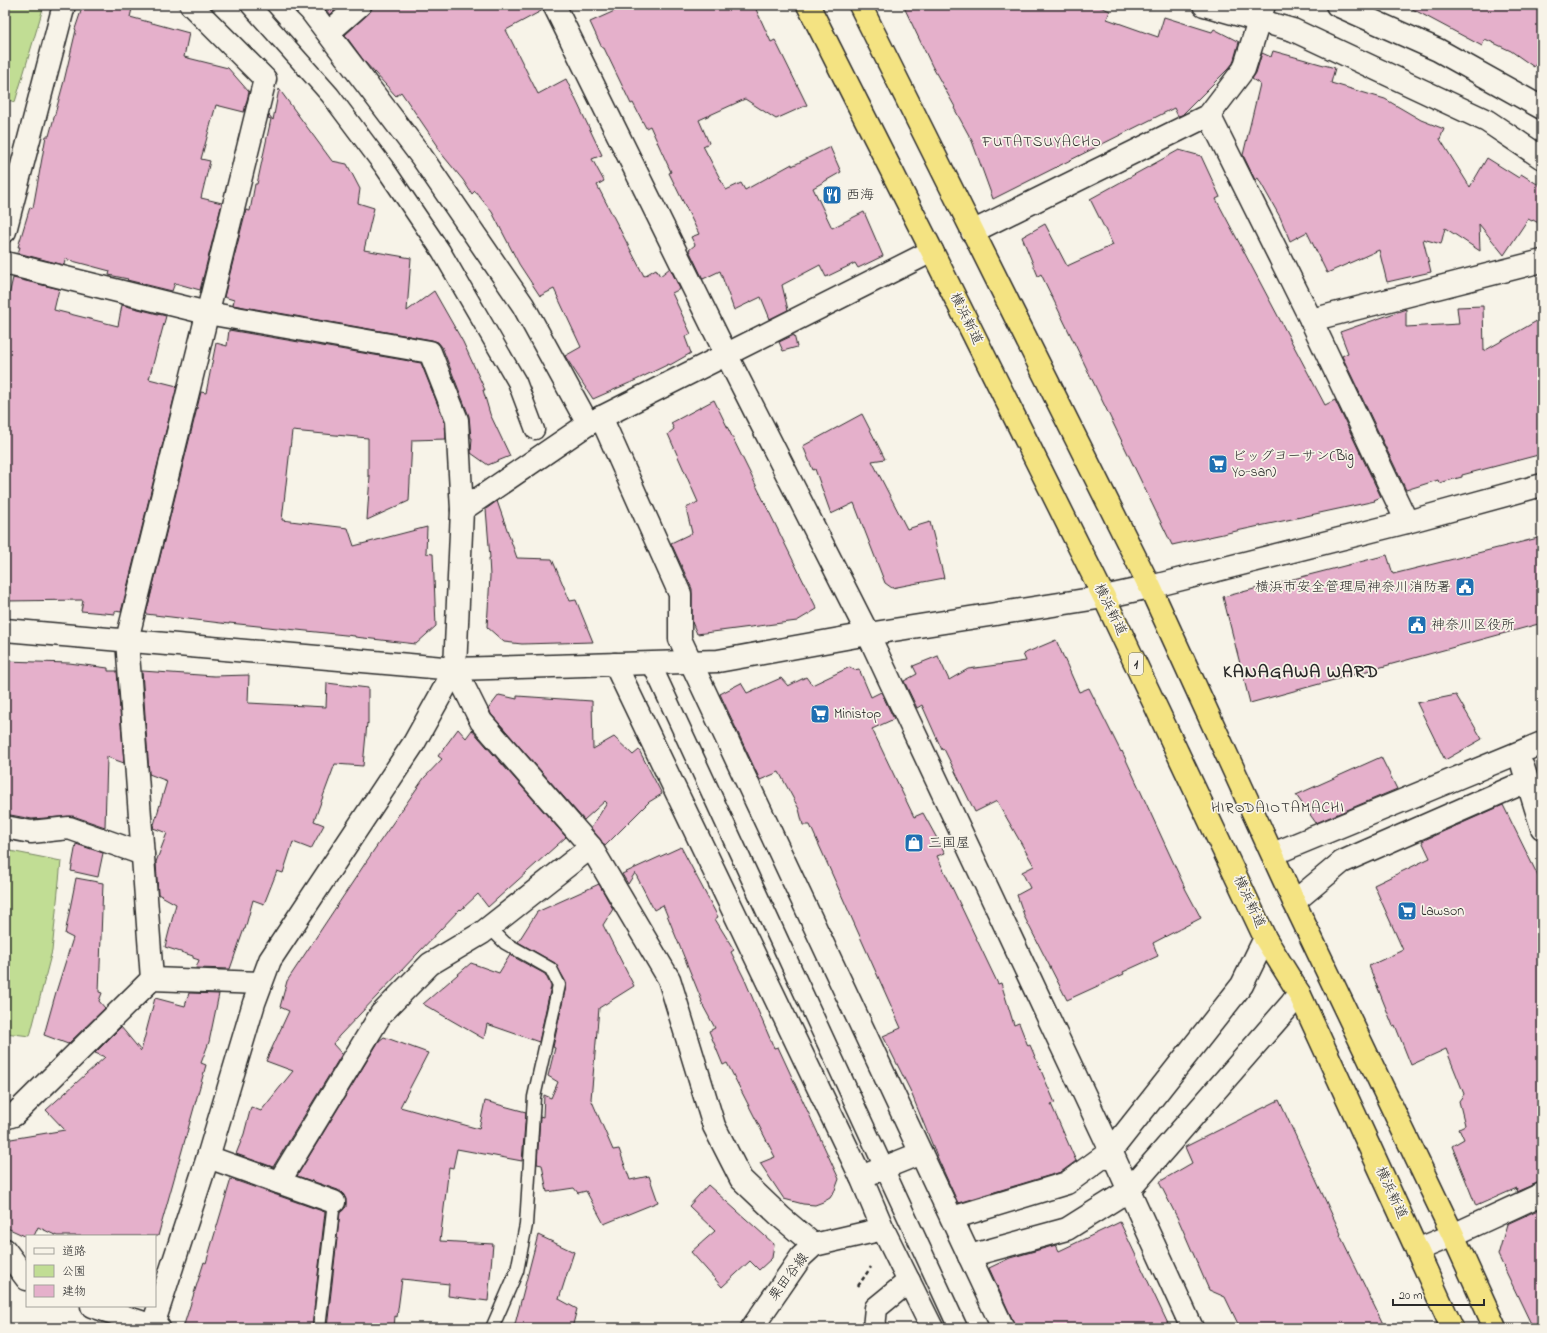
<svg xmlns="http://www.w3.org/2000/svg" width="1547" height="1333" viewBox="0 0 1547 1333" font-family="'Indie Flower','Klee One',sans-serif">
  <rect width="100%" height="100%" fill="#f7f3e8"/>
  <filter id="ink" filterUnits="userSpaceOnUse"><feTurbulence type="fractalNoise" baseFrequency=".025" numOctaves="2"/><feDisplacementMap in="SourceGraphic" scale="8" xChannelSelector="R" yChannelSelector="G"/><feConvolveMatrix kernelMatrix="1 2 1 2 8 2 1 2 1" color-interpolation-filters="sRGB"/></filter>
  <g filter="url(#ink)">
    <!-- green -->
    <g fill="#c1dd94" stroke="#768460">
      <polygon points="5,5 44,5 15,102 5,99"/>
      <polygon points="5,850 61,861 52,951 30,1036 5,1033"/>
    </g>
    <!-- building -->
    <g fill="#e5b0cb" stroke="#2b2b2b">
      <polygon points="83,5 133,5 130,17 189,33 184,57 228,68 249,92 244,112 216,105 201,159 210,161 201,198 222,203 200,290 175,283 172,291 127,280 128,279 109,275 110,271 65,259 64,265 18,253 20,247 18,247 30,207 33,208 46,136 49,136 64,81 76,30 75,29"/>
      <polygon points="322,5 341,5 330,15"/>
      <polygon points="372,5 542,5 543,10 506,30 538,94 566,79 602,155 592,159 604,181 597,185 644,276 656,269 660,276 670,268 680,289 672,293 691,334 685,337 691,353 670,365 669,364 634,381 593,399 565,356 581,347 554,289 540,296 519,264 492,212 475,191 472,194 463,180 436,147 438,146 401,92 396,96 364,61 345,35 368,14 372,9"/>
      <polygon points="628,5 754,5 771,42 775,40 807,105 776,119 745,99 699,120 709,143 703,146 726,190 741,183 745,190 792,164 792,166 830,147 841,172 813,188 832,228 864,212 883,256 858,268 855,263 826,277 820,265 782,285 788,310 770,319 761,297 734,310 720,271 703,279 689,250 695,245 691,237 699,234 669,173 671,172 650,126 646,128 633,103 631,104 604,48 602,48 590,22"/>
      <polygon points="903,5 1096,5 1110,11 1107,19 1158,37 1164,17 1212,32 1214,29 1239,42 1233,63 1229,68 1182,115 1178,116 1174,108 993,199 972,141 954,108 955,107 932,66"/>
      <polygon points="1405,5 1542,5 1542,54 1534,67 1511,51 1485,39 1482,46"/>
      <polygon points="1273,51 1335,68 1331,83 1385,99 1421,120 1444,129 1440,139 1470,187 1487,158 1519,178 1521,174 1542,187 1542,225 1533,220 1532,221 1528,219 1504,255 1479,224 1480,251 1445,228 1441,244 1423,239 1431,272 1387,282 1379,250 1327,273 1307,232 1290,241 1280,217 1258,178 1255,180 1243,155 1260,84 1252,79 1256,73 1262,53 1271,57"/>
      <polygon points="279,89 332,161 347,164 360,189 358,203 374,208 364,250 411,258 407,311 434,291 463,342 485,390 483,390 490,414 510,456 488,465 471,453 472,438 471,438 469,416 442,347 438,342 432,340 233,305 234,300 224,297 246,210 250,211 255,184 257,184 271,119 268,118 269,115 273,120"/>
      <polygon points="1179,150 1201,156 1220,197 1216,199 1325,405 1335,400 1381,497 1374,500 1375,501 1172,545 1041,274 1038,276 1022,237 1045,224 1067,266 1113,245 1090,199"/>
      <polygon points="13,278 59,289 54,310 118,326 122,305 166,316 149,379 177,386 121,612 115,611 115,614 81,611 83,600 5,601 5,312"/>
      <polygon points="1483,306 1484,351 1542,318 1542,454 1462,475 1462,477 1439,483 1438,480 1406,490 1342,356 1348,353 1340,332 1406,309 1406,327 1459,324 1457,307"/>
      <polygon points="229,330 421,363 445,423 446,439 412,440 409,501 367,520 370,476 368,476 368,438 292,431 282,520 348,528 354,546 427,527 426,553 433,554 436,626 416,644 355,637 355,636 229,623 229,624 146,614 201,392 206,393 216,343 227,346"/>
      <polygon points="794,335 797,347 783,351 779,342"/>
      <polygon points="714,400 817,609 797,621 697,634 692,622 692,589 671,543 692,533 686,508 698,502 668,434 674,429 671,423"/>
      <polygon points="862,414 885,459 872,461 907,529 930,522 944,578 892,588 885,583 854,503 831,514 815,469 813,470 803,446"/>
      <polygon points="497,501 517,558 552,559 570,601 576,600 593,642 522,644 504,642 487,627 490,576 489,558 490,558 486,509"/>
      <polygon points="1542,537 1542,623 1250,703 1223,597 1387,555 1393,574"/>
      <polygon points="1056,640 1079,692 1089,688 1121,752 1122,751 1186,890 1201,918 1153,943 1158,956 1123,972 1124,974 1067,1000 1025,918 1017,895 1030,888 1022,872 1034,866 997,801 975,812 944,749 942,750 922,705 917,708 904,681 917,674 913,666 938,656 949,680 968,669 1026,661 1023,654"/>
      <polygon points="5,661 69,663 108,668 108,671 117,671 124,763 107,757 105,827 73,816 32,819 5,814"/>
      <polygon points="850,667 854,670 859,669 871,697 881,692 894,719 872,729 914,817 923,813 945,853 937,856 998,984 1001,983 1014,1025 1019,1023 1028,1046 1030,1045 1055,1103 1051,1104 1076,1161 1061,1172 958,1203 939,1161 910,1090 883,1036 901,1028 810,825 803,825 799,809 779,772 760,780 720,694 741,683 747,693 781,678 788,686 806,677 812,685"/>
      <polygon points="142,671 214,676 249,675 248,703 326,707 327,683 368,688 368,724 367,723 363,766 335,764 314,821 324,825 311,849 293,842 283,873 277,871 264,904 253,900 245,929 244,929 230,969 196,968 199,960 193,958 193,956 165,947 176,904 158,894 156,862 167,833 153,828 167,781 149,774"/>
      <polygon points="499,695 517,699 517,696 592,701 593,749 614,737 633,755 639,750 662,794 649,802 605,846 591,828 607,803 605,801 584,820 491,714 489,708"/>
      <polygon points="1456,695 1482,739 1445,760 1417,703"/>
      <polygon points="458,729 466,738 472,730 566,837 488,907 478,894 461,910 460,909 339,1036 333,1044 342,1054 273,1167 236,1154 244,1134 251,1107 261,1111 293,1071 266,1061 289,1011 280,1007 287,981 374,850 424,778 442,759 438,756"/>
      <polygon points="1381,757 1397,789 1316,823 1296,795"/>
      <polygon points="1503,805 1542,884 1542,1182 1537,1183 1516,1192 1517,1188 1476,1206 1452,1146 1464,1139 1459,1128 1465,1125 1459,1101 1464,1094 1446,1049 1411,1065 1395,1025 1393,1026 1369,966 1403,950 1374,885 1430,858 1422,841"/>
      <polygon points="76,844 103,853 98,877 71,871"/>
      <polygon points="681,847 718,917 715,919 734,950 731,952 744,978 774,1048 778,1047 839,1179 835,1190 830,1198 823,1202 815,1205 803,1204 784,1199 760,1163 775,1157 727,1063 723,1065 709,1031 715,1028 701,1002 702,1001 663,905 654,910 635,873 628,884 622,874"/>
      <polygon points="76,878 103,883 99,992 102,993 99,1001 105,1008 68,1044 44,1035 56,992 73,938 65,934"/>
      <polygon points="599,884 613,909 603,925 634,986 599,1008 591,1099 613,1150 619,1149 630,1180 649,1176 658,1202 604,1224 586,1191 578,1193 574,1188 547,1192 542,1165 537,1164 540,1116 543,1117 544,1095 551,1098 558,1082 548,1076 555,1048 553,1047 566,986 566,982 555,963 518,942 537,912"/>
      <polygon points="510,955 545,974 551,986 539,1042 487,1024 484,1039 423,1004 471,963 499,973"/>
      <polygon points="189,993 219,994 209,1042 201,1063 206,1065 158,1236 57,1236 38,1227 34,1236 27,1237 5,1227 5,1140 65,1130 46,1110 105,1057 95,1053 121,1027 141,1051 155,998 185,1006"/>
      <polygon points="384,1037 428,1053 400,1107 479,1129 485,1101 526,1112 522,1161 457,1149 453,1168 449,1167 440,1241 493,1244 488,1301 448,1296 449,1284 402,1279 397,1317 395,1316 394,1328 327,1328 340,1212 346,1207 346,1199 343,1194 338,1190 297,1176 379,1041"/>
      <polygon points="1279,1100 1341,1234 1340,1235 1385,1328 1240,1328 1225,1297 1209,1290 1179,1221 1159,1182 1192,1163 1185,1147"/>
      <polygon points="231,1179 325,1212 312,1328 183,1328 204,1262 206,1263"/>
      <polygon points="708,1185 774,1244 772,1258 759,1270 750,1261 722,1287 691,1252 715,1231 689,1206"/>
      <polygon points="1542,1208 1542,1328 1533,1328 1498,1255 1507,1224"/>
      <polygon points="1120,1222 1170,1328 1015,1328 1014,1323 989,1268 1010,1258 1056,1245 1059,1251"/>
      <polygon points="538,1235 574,1252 559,1299 577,1309 572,1328 514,1328"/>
    </g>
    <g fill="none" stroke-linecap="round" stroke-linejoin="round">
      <!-- service casing -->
      <g stroke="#2b2b2b" stroke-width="15">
        <g id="service">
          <polyline points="489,927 505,943 551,969 559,985 534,1097 526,1225 517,1271 492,1328"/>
          <polyline points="319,1328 334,1202"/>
        </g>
      </g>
      <!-- pedestrian casing -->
      <g stroke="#2b2b2b" stroke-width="21">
        <g id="pedestrian">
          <polyline points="250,5 330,95 384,167 441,251 517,382 535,430"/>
          <polyline points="651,663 958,1328"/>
        </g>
      </g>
      <!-- minor casing -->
      <g stroke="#2b2b2b" stroke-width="25">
        <g id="minor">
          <polyline points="305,5 311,11 421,156 523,305 588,424"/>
          <polyline points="1204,5 1293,30 1487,121 1542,158"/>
          <polyline points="1337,5 1438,50 1542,108"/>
          <polyline points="328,33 360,5"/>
          <polyline points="1209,115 1311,320 1407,522"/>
          <polyline points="5,231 64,5"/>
          <polyline points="972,232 1209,115 1244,69 1264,5"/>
          <polyline points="5,263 207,313 430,352 457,420 462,510 455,669 414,743 270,960 254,1003 208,1157 153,1325"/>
          <polyline points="1311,320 1542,261"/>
          <polyline points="601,417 680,594 680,639 1003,1328"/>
          <polyline points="615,664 861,1177 883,1229 932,1328"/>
          <polyline points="455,669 481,721 591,847 669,979 714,1126 741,1179 782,1218 814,1245"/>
          <polyline points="1523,767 1542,828"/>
          <polyline points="5,827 31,832 69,828 143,854"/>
          <polyline points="1273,854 1542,743"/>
          <polyline points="1294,902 1342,862 1527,781"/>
          <polyline points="152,979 127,640 265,79 191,5"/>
          <polyline points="5,1118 14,1115 152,979 261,983"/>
          <polyline points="208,1157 334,1202"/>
          <polyline points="861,1177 921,1153"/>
          <polyline points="279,1182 381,1014 430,964 482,933 591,847"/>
          <polyline points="952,1218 1067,1183 1111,1151 1242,985 1265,938"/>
          <polyline points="5,1250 27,1279"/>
          <polyline points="1417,1250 1453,1235 1542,1194"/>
          <polyline points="969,1256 1067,1229 1129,1190 1291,1004 1299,993"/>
          <polyline points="92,1306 159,1328"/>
          <polyline points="752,1328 801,1257 814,1245 883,1229"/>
          <polyline points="874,1328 876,1308 909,1281"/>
        </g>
      </g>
      <!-- tertiary casing -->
      <g stroke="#2b2b2b" stroke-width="25">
        <g id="tertiary">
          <polyline points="554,5 726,354 868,634 1111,1151 1192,1328"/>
          <polyline points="462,510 588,424 932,251"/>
          <polyline points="5,630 455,669 718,661 868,634 1104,597 1150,587 1407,522 1542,485"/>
        </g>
      </g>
      <!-- trunk casing -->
      <g stroke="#2b2b2b" stroke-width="25">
        <g id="trunk">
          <polyline points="808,5 932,251 1104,597 1265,938 1299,993 1417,1250 1452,1328"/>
          <polyline points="860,5 1150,587 1294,902 1453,1235 1495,1328"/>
        </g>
      </g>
      <!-- path -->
      <polyline stroke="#2b2b2b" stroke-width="2.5" stroke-dasharray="4 3" stroke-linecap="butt" points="858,1286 871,1267"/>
      <!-- service -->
      <use href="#service" stroke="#f7f3e8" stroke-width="12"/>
      <!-- pedestrian -->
      <use href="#pedestrian" stroke="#f7f3e8" stroke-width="18"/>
      <!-- minor -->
      <use href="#minor" stroke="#f7f3e8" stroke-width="22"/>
      <!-- tertiary -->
      <use href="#tertiary" stroke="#f7f3e8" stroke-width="22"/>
      <!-- trunk -->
      <use href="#trunk" stroke="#f4e382" stroke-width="22"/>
    </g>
  </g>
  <!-- icons -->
  <defs>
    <g id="restaurant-square" transform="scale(1)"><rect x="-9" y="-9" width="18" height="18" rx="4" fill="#1f6fb2" stroke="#f7f3e8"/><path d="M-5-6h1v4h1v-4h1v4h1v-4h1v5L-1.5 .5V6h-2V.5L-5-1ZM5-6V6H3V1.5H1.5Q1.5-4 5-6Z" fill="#fff"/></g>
    <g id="supermarket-square" transform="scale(1)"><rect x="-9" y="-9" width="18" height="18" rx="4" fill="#1f6fb2" stroke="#f7f3e8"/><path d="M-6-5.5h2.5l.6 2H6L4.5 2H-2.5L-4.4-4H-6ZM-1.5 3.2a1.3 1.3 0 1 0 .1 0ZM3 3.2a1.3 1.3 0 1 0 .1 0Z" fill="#fff"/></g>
    <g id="civic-square" transform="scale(1)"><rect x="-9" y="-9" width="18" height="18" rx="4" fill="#1f6fb2" stroke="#f7f3e8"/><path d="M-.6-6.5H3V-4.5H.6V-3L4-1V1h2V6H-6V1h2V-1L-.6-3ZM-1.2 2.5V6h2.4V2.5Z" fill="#fff"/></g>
    <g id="shop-square" transform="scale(1)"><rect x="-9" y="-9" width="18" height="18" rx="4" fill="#1f6fb2" stroke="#f7f3e8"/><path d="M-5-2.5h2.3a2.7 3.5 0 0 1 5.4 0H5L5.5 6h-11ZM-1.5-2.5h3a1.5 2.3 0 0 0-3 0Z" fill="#fff"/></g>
  </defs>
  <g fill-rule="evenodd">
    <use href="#restaurant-square" x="832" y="195"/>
    <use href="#supermarket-square" x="1218" y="464"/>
    <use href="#civic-square" x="1465" y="587"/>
    <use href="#civic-square" x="1417" y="625"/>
    <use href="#supermarket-square" x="820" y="714"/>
    <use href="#shop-square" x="914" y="843"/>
    <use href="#supermarket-square" x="1407" y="911"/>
  </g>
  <g text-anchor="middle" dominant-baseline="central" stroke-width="3.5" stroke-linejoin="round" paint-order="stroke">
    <!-- shield labels -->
    <rect fill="#f7f3e8" stroke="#686764" stroke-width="1" x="1129" y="653" width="14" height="22" rx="3"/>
    <g font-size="13" font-weight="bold" fill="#2b2b2b">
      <text x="1136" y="664">1</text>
    </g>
    <!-- poi labels -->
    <g font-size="14" fill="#2b2b2b" stroke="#f7f3e8" text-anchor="start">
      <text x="846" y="195">西海</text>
      <text x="1232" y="456">ビッグヨーサン(Big<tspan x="1232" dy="16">Yo-san)</tspan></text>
      <text x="1451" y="587" text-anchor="end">横浜市安全管理局神奈川消防署</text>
      <text x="1431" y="625">神奈川区役所</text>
      <text x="834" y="714">Ministop</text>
      <text x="928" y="843">三国屋</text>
      <text x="1421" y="911">Lawson</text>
    </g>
    <!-- street labels -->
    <g font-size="14" fill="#2b2b2b" stroke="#f7f3e8">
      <text transform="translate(966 319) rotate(64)">横浜新道</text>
      <text transform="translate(1110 610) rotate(64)">横浜新道</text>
      <text transform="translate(1249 902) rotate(65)">横浜新道</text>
      <text transform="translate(1391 1193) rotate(65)">横浜新道</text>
      <text transform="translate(789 1277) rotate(-53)">栗田谷線</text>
    </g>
    <!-- neighbourhood labels -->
    <g font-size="15" letter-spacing="1" fill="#2b2b2b" stroke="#f7f3e8">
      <text x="1042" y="142">FUTATSUYACHO</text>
      <text x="1278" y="808">HIRODAIOTAMACHI</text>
    </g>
    <!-- district labels -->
    <g font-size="18" font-weight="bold" letter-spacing="1" fill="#2b2b2b" stroke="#f7f3e8">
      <text x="1301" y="673">KANAGAWA WARD</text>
    </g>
  </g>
  <!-- margin -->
  <rect width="1547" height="1333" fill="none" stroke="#f7f3e8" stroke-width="20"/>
  <rect x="10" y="10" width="1527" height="1313" fill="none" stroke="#2b2b2b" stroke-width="1.5" filter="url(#ink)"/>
  <!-- legend -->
  <rect x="26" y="1235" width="130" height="72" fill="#f7f3e8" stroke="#a5a39c"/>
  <rect x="34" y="1248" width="20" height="6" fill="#f7f3e8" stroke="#a5a39c"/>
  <text x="62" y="1255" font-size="12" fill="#2b2b2b">道路</text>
  <rect x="34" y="1265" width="20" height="12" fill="#c1dd94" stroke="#a5a39c"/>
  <text x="62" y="1275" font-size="12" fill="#2b2b2b">公園</text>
  <rect x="34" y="1285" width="20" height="12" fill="#e5b0cb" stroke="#a5a39c"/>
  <text x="62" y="1295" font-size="12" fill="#2b2b2b">建物</text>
  <!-- scale -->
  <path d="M1393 1299v6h91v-6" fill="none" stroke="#2b2b2b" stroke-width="2"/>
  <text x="1399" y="1299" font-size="12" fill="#2b2b2b" stroke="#f7f3e8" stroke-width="3" paint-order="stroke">20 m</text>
</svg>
